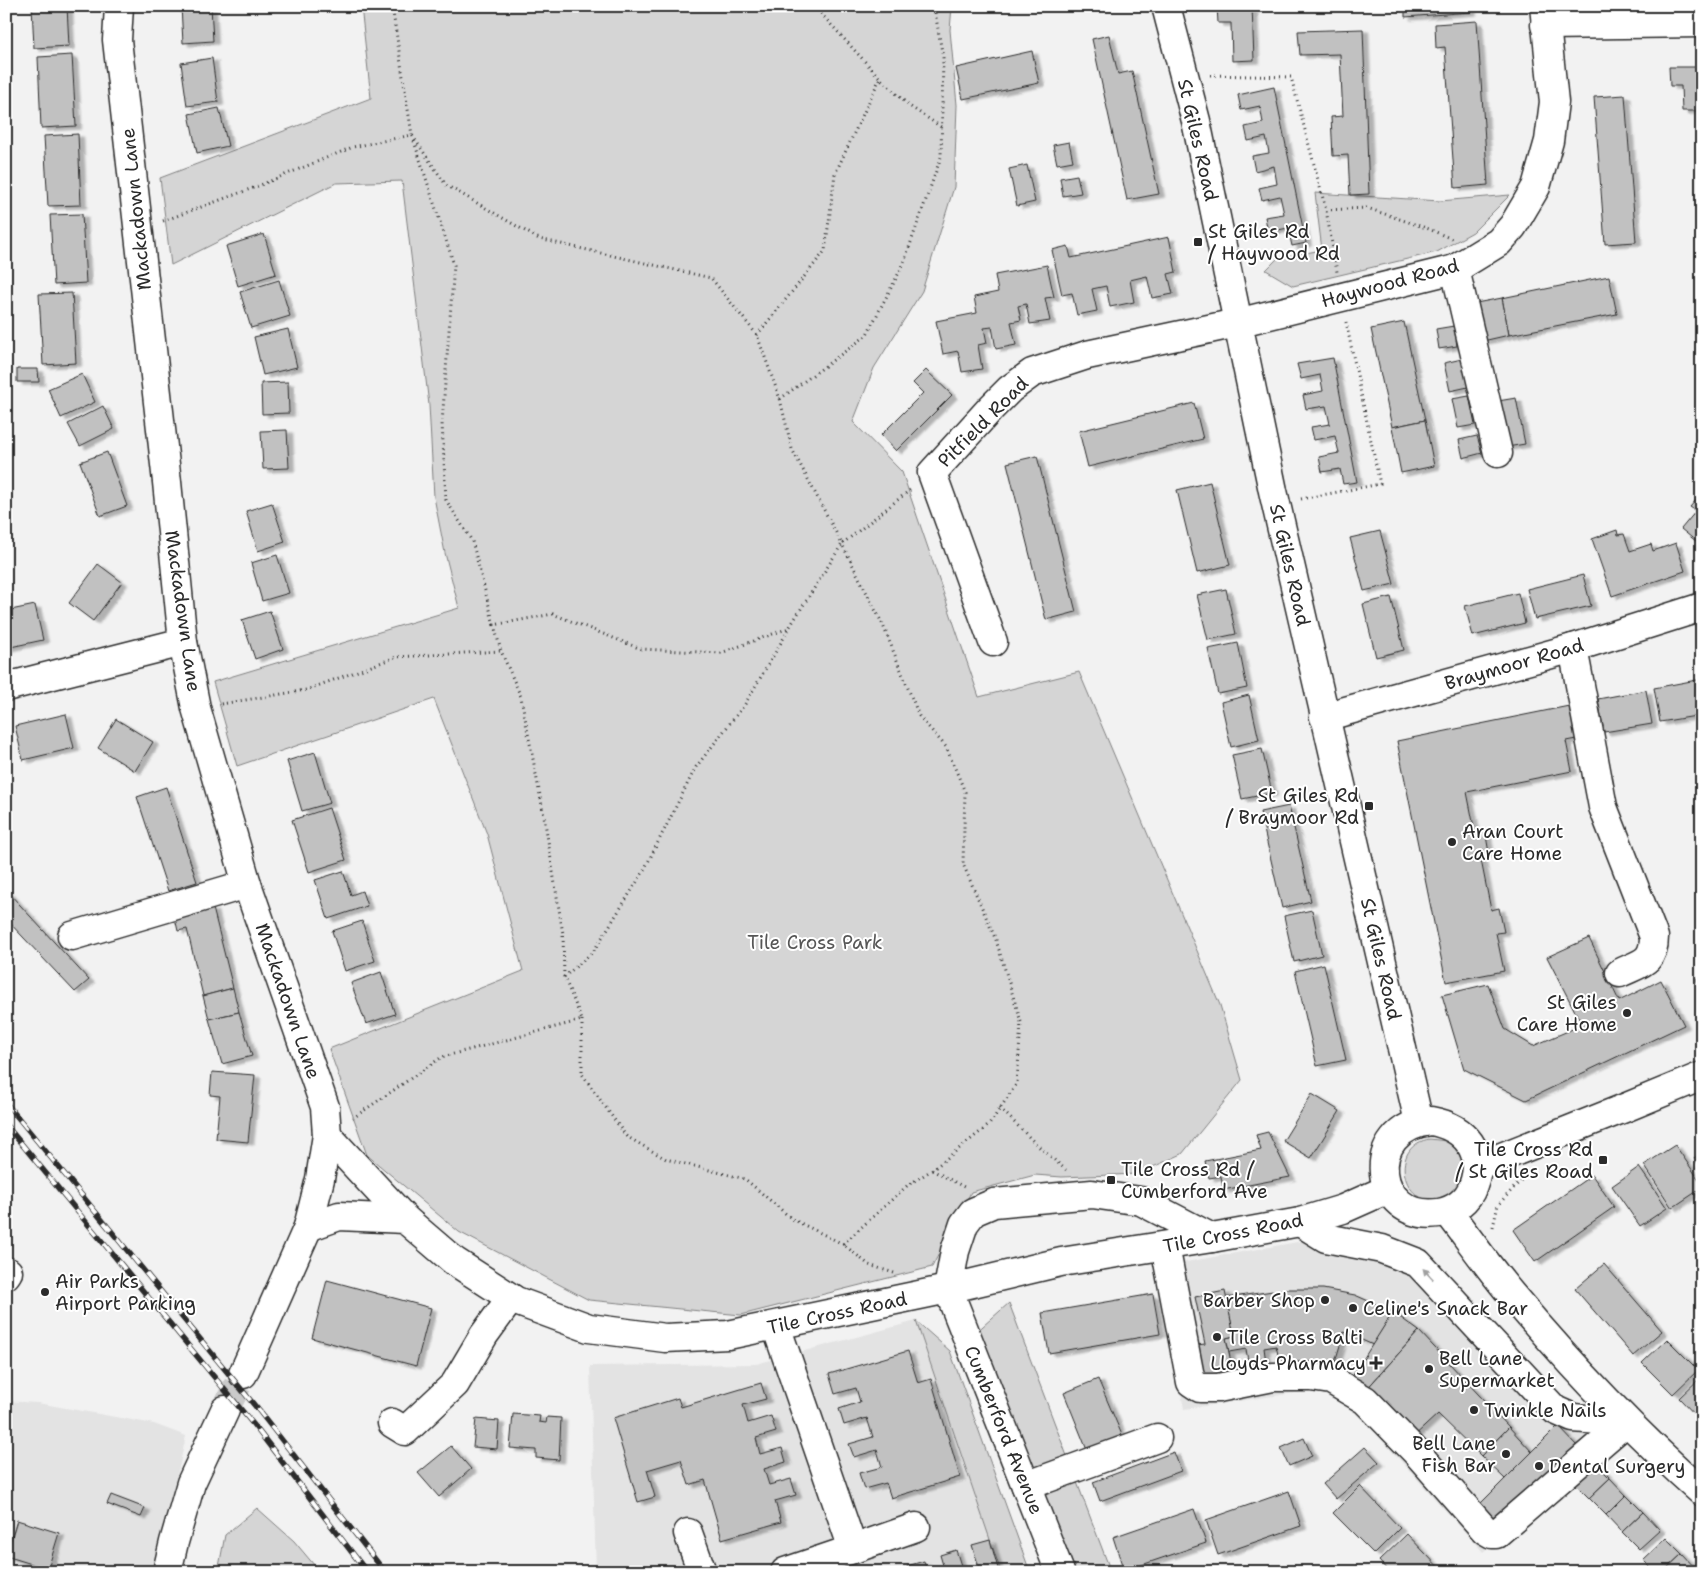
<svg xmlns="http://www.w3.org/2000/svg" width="1708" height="1578" viewBox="0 0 1708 1578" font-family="'Shantell Sans',sans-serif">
  <defs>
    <filter id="shadow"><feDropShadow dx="5.5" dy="3" stdDeviation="1" flood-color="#0004"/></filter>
  </defs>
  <rect width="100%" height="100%" fill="#f2f2f2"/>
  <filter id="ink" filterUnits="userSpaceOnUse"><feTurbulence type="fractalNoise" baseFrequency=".02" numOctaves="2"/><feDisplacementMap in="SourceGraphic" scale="10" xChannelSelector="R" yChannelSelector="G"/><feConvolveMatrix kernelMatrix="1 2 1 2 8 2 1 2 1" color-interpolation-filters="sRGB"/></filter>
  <g filter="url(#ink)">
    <!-- built -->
    <g fill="#e3e3e3">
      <polygon points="1342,1234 1441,1271 1559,1391 1607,1446 1483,1552 1351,1406 1333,1396 1308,1391 1184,1409 1158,1267"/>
      <polygon points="916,1321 1001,1572 596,1572 590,1366 756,1364"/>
      <polygon points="6,1401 38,1403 154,1424 186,1436 156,1572 6,1572"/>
    </g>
    <!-- green -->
    <g fill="#d5d5d5" stroke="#808080">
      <polygon points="361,6 952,6 950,30 957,105 954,187 922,291 874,368 853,422 902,472 979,697 1079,672 1220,1005 1242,1080 1182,1154 1137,1174 1062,1177 1035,1175 971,1192 932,1267 741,1315 589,1300 459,1232 367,1155 329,1049 523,971 487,834 434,699 237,766 213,682 459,608 445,553 434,497 429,405 402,181 336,183 171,265 160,178 371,98"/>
      <polygon points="1315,193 1440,201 1510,195 1473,232 1437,252 1293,286 1266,270 1278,258 1322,250"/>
      <path d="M 1430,1139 C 1435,1140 1441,1140 1446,1141 C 1474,1151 1467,1202 1431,1200 C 1399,1198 1392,1144 1430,1139 Z"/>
      <polygon points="1009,1303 1111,1572 1076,1572 974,1334"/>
      <polygon points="916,1321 950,1351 1030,1572 1001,1572"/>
      <polygon points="257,1508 294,1541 320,1572 218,1572 225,1535"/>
    </g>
    <!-- building -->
    <g fill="#c1c1c1" stroke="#2b2b2b" filter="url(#shadow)">
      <polygon points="32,6 67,6 69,46 34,48"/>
      <polygon points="181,6 211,6 213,41 183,43"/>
      <polygon points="1217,6 1252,6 1254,60 1232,61 1231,23 1218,23"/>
      <polygon points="1405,6 1470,6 1471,12 1405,17"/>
      <polygon points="1477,21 1488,185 1455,188 1445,47 1436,48 1435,24"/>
      <polygon points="1363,29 1369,194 1350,195 1348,155 1333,156 1331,117 1343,116 1340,54 1300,55 1298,31"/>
      <polygon points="1109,35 1118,74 1132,71 1159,194 1127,200 1092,39"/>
      <polygon points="1032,51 1039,83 963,99 956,68"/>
      <polygon points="72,55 76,126 41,128 38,57"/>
      <polygon points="212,58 218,102 187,106 181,63"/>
      <polygon points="1669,67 1702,67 1702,111 1682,111 1681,86 1670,86"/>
      <polygon points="1274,87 1306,243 1292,246 1288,228 1268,232 1265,217 1284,214 1280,196 1262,200 1259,188 1277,184 1274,166 1255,171 1252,156 1269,153 1266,137 1248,141 1245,127 1263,123 1260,106 1241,110 1238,95"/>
      <polygon points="1625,95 1636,242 1605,244 1594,97"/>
      <polygon points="219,108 228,146 197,153 189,114"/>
      <polygon points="78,134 81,205 48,206 44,136"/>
      <polygon points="1069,142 1073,161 1057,164 1053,145"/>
      <polygon points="1027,165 1035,202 1017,206 1009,169"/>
      <polygon points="1077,175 1081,193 1063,196 1060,178"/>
      <polygon points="82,214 86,283 54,285 50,215"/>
      <polygon points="264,234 276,274 238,286 226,246"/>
      <polygon points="1169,237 1176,272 1168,274 1173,294 1152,298 1147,276 1130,280 1134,302 1110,307 1106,286 1092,289 1097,311 1077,315 1072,293 1062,295 1052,250 1068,246 1071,258"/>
      <polygon points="1047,265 1054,297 1045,298 1050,321 1030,324 1026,304 1018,306 1021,320 1011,322 1016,345 996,349 992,327 984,328 987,343 978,345 982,369 962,372 958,351 943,354 936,321 977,313 974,297 998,292 995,275"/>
      <polygon points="1609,276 1617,314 1509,335 1502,298"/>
      <polygon points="279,280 290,316 251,328 240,292"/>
      <polygon points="72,293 76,363 43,365 39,294"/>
      <polygon points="1502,298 1509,335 1483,341 1476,303"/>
      <polygon points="1404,322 1425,420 1392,427 1371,329"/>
      <polygon points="1454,326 1457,346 1439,349 1436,329"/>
      <polygon points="288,329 297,367 263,375 254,337"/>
      <polygon points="1333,358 1357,482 1343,484 1340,469 1322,472 1319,457 1339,453 1335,436 1314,440 1311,427 1330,424 1326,406 1306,409 1303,395 1323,391 1320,375 1301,379 1297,364"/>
      <polygon points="1462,359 1468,387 1450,391 1444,363"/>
      <polygon points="17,369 38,369 39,382 17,382"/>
      <polygon points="926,370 952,395 896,451 881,435 923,393 913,383"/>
      <polygon points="82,374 95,402 61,418 48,389"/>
      <polygon points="288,382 289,413 262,414 261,383"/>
      <polygon points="1469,396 1475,425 1458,428 1452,399"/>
      <polygon points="1516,398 1525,444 1507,447 1498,401"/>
      <polygon points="1194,403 1203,439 1088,467 1079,431"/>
      <polygon points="103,406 114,429 80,446 68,424"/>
      <polygon points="1425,420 1434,466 1401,473 1392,427"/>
      <polygon points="287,430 289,468 263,469 261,431"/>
      <polygon points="1477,436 1482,453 1463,458 1459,440"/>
      <polygon points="107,452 127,506 100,516 80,462"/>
      <polygon points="1037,456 1076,612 1046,620 1007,463"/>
      <polygon points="1210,482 1230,565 1197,573 1177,490"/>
      <polygon points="1702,493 1702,546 1681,529 1696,511 1690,507"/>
      <polygon points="272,503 285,542 258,551 246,511"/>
      <polygon points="1617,530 1618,535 1624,534 1630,551 1651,544 1653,551 1676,543 1685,571 1612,596 1592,539"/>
      <polygon points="1380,531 1394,584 1364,591 1350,538"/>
      <polygon points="277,555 289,593 262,601 251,563"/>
      <polygon points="98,564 122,582 93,621 69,603"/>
      <polygon points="1583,575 1591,606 1535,619 1527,589"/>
      <polygon points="1226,589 1236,634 1208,640 1197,595"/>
      <polygon points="1518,593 1525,623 1473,636 1465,606"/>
      <polygon points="1391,597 1404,650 1376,657 1363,604"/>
      <polygon points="35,605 43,640 6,648 6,611"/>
      <polygon points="270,611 283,649 255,659 242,620"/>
      <polygon points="1238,643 1247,688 1218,694 1208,649"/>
      <polygon points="1702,679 1702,715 1660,722 1654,688"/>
      <polygon points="1646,690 1652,724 1604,732 1598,699"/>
      <polygon points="1249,695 1259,740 1231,747 1221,702"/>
      <polygon points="1569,706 1576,739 1566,741 1572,771 1467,792 1475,832 1485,830 1489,853 1480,855 1491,910 1499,908 1504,932 1496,933 1504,971 1446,982 1397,741"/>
      <polygon points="66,714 74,748 23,760 15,726"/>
      <polygon points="116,719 153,742 135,771 98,748"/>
      <polygon points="1262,749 1272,793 1242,799 1232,755"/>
      <polygon points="315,752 330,803 302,811 287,761"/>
      <polygon points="166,787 197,882 168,891 137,797"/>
      <polygon points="1289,806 1311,901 1282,908 1260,812"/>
      <polygon points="329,808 346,860 309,872 292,820"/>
      <polygon points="343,871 351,895 362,891 367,906 328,919 315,880"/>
      <polygon points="8,892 89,980 75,992 6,919 6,893"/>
      <polygon points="213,908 233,988 203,996 187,929 178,931 175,918"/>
      <polygon points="1312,910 1322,955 1294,962 1284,916"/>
      <polygon points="362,921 375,961 345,971 332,931"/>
      <polygon points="1589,938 1619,1001 1661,980 1684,1025 1526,1100 1464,1069 1442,995 1488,984 1505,1029 1533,1046 1582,1025 1547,957"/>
      <polygon points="1324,964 1346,1060 1317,1066 1295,971"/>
      <polygon points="381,972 395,1014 366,1024 351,983"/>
      <polygon points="1702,976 1702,996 1696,979"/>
      <polygon points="233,988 239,1012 209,1019 203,996"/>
      <polygon points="239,1012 252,1056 222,1064 209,1019"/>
      <polygon points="212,1072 255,1075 248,1142 216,1139 220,1096 210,1095"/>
      <polygon points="1312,1094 1340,1111 1311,1158 1283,1141"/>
      <polygon points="1268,1132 1290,1177 1223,1190 1221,1176 1209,1178 1205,1161 1261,1150 1256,1135"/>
      <polygon points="1675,1145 1702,1184 1702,1188 1672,1208 1644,1165"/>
      <polygon points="1702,1152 1702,1169 1694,1158"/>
      <polygon points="1639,1167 1667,1208 1640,1226 1612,1186"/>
      <polygon points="1592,1175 1614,1207 1535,1262 1513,1230"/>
      <polygon points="1604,1264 1662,1331 1633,1356 1575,1289"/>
      <polygon points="327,1280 431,1308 416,1366 312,1338"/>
      <polygon points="1286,1289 1323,1289 1355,1295 1393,1312 1373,1345 1344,1332 1332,1372 1282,1372 1276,1346 1264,1348 1267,1370 1250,1373 1246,1349 1229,1352 1226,1338 1234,1336 1226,1298"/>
      <polygon points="1225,1291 1234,1336 1226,1338 1234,1377 1204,1383 1197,1345 1205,1344 1195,1297"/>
      <polygon points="1153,1294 1160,1334 1049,1353 1042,1313"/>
      <polygon points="1393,1312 1419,1331 1364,1392 1350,1380"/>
      <polygon points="1419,1331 1509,1427 1481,1456 1438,1414 1412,1438 1364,1392"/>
      <polygon points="1667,1339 1698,1370 1673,1394 1642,1363"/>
      <polygon points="908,1351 918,1383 931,1379 960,1477 891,1498 886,1483 864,1489 859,1473 882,1467 877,1450 854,1457 849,1444 873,1437 867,1418 844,1425 839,1409 860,1402 856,1388 835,1394 829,1374"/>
      <polygon points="1702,1376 1702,1422 1679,1398"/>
      <polygon points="1098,1379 1122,1435 1087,1450 1064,1393"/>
      <polygon points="761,1383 766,1399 743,1405 748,1423 771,1416 776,1432 756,1438 760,1454 782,1448 786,1462 764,1469 769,1485 791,1479 796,1495 775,1501 781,1522 722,1539 705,1480 689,1485 681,1460 647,1470 655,1497 638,1502 613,1418 678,1398 681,1407"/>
      <polygon points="513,1414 540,1416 539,1422 546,1423 547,1417 561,1418 559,1460 536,1458 536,1450 510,1448"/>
      <polygon points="476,1419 499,1421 497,1449 473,1447"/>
      <polygon points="1558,1426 1578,1447 1496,1528 1476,1508"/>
      <polygon points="1509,1427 1532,1452 1505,1479 1481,1456"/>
      <polygon points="1304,1438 1312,1456 1289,1466 1281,1448"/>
      <polygon points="451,1446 471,1469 439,1497 418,1473"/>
      <polygon points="1365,1447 1379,1462 1336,1499 1323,1484"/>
      <polygon points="1174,1452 1181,1471 1100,1501 1093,1482"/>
      <polygon points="1593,1461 1610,1478 1589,1498 1572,1481"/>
      <polygon points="1610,1478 1626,1495 1606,1515 1589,1498"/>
      <polygon points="1360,1486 1400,1528 1374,1554 1333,1513"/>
      <polygon points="1289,1491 1301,1526 1218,1555 1206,1520"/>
      <polygon points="111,1495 145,1508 141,1517 107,1504"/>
      <polygon points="1626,1495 1643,1512 1622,1532 1606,1515"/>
      <polygon points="1194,1509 1206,1543 1124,1571 1113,1537"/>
      <polygon points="1643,1512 1660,1530 1639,1549 1622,1532"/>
      <polygon points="17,1520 59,1533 48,1569 6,1556"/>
      <polygon points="1407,1534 1443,1572 1389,1572 1379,1561"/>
      <polygon points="1666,1538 1682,1554 1663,1572 1655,1572 1643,1560"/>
      <polygon points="990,1540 999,1572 963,1572 979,1567 972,1545"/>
      <polygon points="956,1550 963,1572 945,1572 940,1555"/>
      <polygon points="1682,1554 1697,1570 1695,1572 1663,1572"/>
      <polygon points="924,1561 927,1572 909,1572 907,1566"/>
    </g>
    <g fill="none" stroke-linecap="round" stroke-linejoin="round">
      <!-- minor-tunnel -->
      <polyline stroke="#cacaca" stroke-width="28" stroke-dasharray="28 14" stroke-linecap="butt" points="225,1410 243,1374"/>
      <!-- minor casing -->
      <g stroke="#2b2b2b" stroke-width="31">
        <g id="minor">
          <polyline points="119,6 117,40 167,482 183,642 196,708 247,884 325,1107 327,1135 320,1179 308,1227 243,1374"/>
          <polyline points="1166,6 1196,121 1273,491 1419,1122"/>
          <polyline points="1545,25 1702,23"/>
          <polyline points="1455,269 1498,453"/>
          <polyline points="993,642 932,473 991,408 1010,389 1032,373 1087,355 1237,323 1455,269 1499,242 1513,226 1536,187 1549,141 1554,102 1544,6"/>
          <path d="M 1573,648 L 1603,807 L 1654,937 C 1654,963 1640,963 1620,973"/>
          <polyline points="6,687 183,642"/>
          <polyline points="1324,717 1573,648 1702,607"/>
          <polyline points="72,936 247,884"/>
          <path d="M 1431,1121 C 1465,1127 1486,1152 1473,1186 C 1468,1200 1454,1211 1439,1213 C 1373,1222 1361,1128 1431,1121 Z"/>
          <polyline points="327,1135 405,1219"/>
          <polyline points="1479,1166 1627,1107 1702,1076"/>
          <path d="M 1448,1212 C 1469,1239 1489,1268 1511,1294 C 1570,1364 1633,1431 1702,1492"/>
          <polyline points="1300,1222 1326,1238 1382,1249 1418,1263 1555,1410 1573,1418 1626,1422"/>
          <polyline points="308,1227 339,1216 405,1219 454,1261 516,1301 589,1328 665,1338 728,1335 948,1289 1061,1262 1212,1238 1300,1222 1343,1209 1388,1189"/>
          <polyline points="1165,1246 1191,1382 1200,1388 1218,1388 1273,1377 1311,1377 1331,1380 1365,1400 1416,1452 1485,1530 1492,1534 1496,1534 1626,1422"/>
          <polyline points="6,1275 8,1272"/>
          <polyline points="948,1289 955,1251 964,1224 973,1212 994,1203 1092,1194 1141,1201 1212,1238"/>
          <polyline points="948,1289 1060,1572"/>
          <polyline points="776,1326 853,1549 785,1572"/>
          <polyline points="392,1423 405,1431 455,1384 484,1335 511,1298"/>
          <polyline points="1026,1486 1157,1438"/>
          <polyline points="688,1533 702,1572"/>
          <polyline points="853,1549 916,1527"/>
          <polyline points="167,1572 174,1542 191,1483 225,1410"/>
        </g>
      </g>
      <!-- path -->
      <g stroke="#2b2b2b" stroke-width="3" stroke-dasharray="1 4" stroke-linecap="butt">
        <polyline points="392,6 412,135"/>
        <polyline points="814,6 880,78 908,105 941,127"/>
        <polyline points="1210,75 1291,77 1326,210 1337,272"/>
        <polyline points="414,141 454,265 442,423 446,500 472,541 494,625"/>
        <polyline points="1326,210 1367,208 1429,229 1452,239"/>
        <polyline points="163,221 253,188 353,147 412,135 446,185 539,239 711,278 757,335 780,399 792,449 842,544 789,628 721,653 641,649 553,614 494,625 501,651 521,697 544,816 563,934 564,977 582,1020 442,1057 353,1118"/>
        <polyline points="757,335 825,251 835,174 880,78"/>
        <polyline points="780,399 866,336 903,265 941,157 943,58 934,6"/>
        <polyline points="1301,499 1380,484 1346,322"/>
        <polyline points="221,704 306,690 396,657 501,651"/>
        <polyline points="564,977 593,952 642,874 696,767 745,704 789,629"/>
        <polyline points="582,1020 582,1074 626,1136 666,1159 745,1179 792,1219 843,1244"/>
        <polyline points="1000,1108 1037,1145 1066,1170"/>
        <polyline points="932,1170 964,1187"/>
        <polyline points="1493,1227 1498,1205 1523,1178"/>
        <polyline points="894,1273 869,1265 843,1244 908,1185 932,1170 989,1125 1017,1083 1021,1022 996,940 963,864 965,792 946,747 919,716 883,625 842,544 910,490"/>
      </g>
      <!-- minor -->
      <use href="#minor" stroke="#fff" stroke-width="28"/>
      <!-- rail casing -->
      <g stroke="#2b2b2b" stroke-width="5.5">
        <g id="rail">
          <polyline points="6,1103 260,1412 385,1572"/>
          <polyline points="6,1125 253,1424 367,1572"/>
        </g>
      </g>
      <!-- rail -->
      <use href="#rail" stroke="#fff" stroke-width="4" stroke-dasharray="11" stroke-linecap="butt"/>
    </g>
    <!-- one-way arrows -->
    <defs><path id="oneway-solid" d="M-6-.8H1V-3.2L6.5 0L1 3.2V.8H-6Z" transform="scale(1.25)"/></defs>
    <use fill="#a0a0a0" href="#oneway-solid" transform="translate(1428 1274) rotate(-133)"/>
  </g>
  <!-- markers -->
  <g fill="#2b2b2b" stroke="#fff" stroke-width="2">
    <rect x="1193" y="237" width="10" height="10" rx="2.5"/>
    <rect x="1364" y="801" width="10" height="10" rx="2.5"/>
    <circle cx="1452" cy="842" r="5"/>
    <circle cx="1627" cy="1013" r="5"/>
    <rect x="1598" y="1155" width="10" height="10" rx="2.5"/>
    <rect x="1106" y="1175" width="10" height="10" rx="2.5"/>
    <circle cx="45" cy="1292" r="5"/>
    <circle cx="1325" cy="1300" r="5"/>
    <circle cx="1353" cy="1308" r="5"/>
    <circle cx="1217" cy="1337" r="5"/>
    <path d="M1373.5 1355.5h5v5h5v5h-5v5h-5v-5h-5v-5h5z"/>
    <circle cx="1429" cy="1369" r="5"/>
    <circle cx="1474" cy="1410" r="5"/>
    <circle cx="1506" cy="1454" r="5"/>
    <circle cx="1539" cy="1466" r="5"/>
  </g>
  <g text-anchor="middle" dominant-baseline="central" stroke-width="4" stroke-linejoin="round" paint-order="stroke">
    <!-- street labels -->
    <g font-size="19" fill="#2b2b2b" stroke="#fff">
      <text transform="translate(1198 140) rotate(77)">St Giles Road</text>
      <text transform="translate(136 209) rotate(-96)">Mackadown Lane</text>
      <text transform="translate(1390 283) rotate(-15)">Haywood Road</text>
      <text transform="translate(983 422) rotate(-45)">Pitfield Road</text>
      <text transform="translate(1290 565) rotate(77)">St Giles Road</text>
      <text transform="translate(183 611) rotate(82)">Mackadown Lane</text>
      <text transform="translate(1514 664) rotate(-16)">Braymoor Road</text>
      <text transform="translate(1381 959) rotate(77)">St Giles Road</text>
      <text transform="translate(288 1001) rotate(71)">Mackadown Lane</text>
      <text transform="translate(1233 1233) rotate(-11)">Tile Cross Road</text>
      <text transform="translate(837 1313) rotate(-12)">Tile Cross Road</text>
      <text transform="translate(1004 1430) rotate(68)">Cumberford Avenue</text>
    </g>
    <!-- poi labels -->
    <g font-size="19" fill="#2b2b2b" stroke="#fff" text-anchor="start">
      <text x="1208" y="231">St Giles Rd<tspan x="1208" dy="22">/ Haywood Rd</tspan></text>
      <text x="1359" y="795" text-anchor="end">St Giles Rd<tspan x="1359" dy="22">/ Braymoor Rd</tspan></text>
      <text x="1462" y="831">Aran Court<tspan x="1462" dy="22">Care Home</tspan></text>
      <text x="1617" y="1002" text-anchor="end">St Giles<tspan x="1617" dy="22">Care Home</tspan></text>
      <text x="1593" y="1149" text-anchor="end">Tile Cross Rd<tspan x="1593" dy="22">/ St Giles Road</tspan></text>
      <text x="1121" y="1169">Tile Cross Rd /<tspan x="1121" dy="22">Cumberford Ave</tspan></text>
      <text x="55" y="1281">Air Parks<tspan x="55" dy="22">Airport Parking</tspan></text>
      <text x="1315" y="1300" text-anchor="end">Barber Shop</text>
      <text x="1363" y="1308">Celine's Snack Bar</text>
      <text x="1227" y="1337">Tile Cross Balti</text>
      <text x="1439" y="1358">Bell Lane<tspan x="1439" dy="22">Supermarket</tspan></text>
      <text x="1366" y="1363" text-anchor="end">Lloyds Pharmacy</text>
      <text x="1484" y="1410">Twinkle Nails</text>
      <text x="1496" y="1443" text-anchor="end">Bell Lane<tspan x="1496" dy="22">Fish Bar</tspan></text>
      <text x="1549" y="1466">Dental Surgery</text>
    </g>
    <!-- park labels -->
    <g font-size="19" fill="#565656" stroke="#fff">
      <text x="815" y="942">Tile Cross Park</text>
    </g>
  </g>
  <!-- margin -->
  <rect width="1708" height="1578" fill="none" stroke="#fff" stroke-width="25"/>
  <rect x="12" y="12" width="1683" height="1553" fill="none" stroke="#2b2b2b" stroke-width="2" filter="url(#ink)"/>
</svg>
